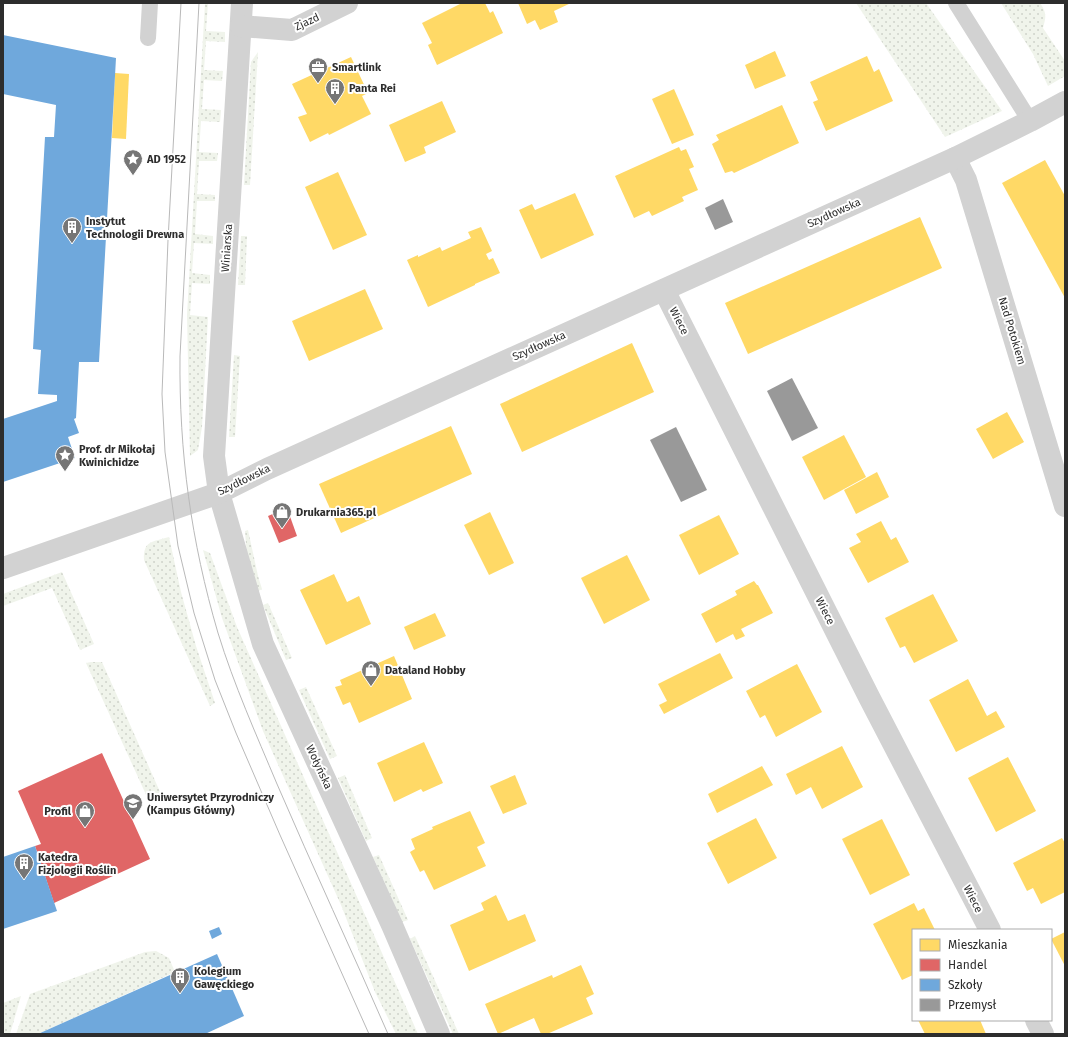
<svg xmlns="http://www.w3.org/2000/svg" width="1068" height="1037" viewBox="0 0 1068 1037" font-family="'Fira Sans',sans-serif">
  <defs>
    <pattern id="grass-dots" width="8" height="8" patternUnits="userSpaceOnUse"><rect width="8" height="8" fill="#f0f4eb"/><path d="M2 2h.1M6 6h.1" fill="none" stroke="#ced2ca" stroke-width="1.8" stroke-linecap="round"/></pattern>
  </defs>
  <rect width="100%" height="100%" fill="#fff"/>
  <!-- grass -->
  <g fill="url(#grass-dots)">
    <polygon points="205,3 208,3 206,31 225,32 225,42 206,41 204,70 223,71 222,81 204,80 202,109 221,110 220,122 201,121 199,152 218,153 217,161 199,161 197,194 215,195 215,201 197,201 195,234 213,236 213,244 194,243 192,273 210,275 210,284 192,283 190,315 208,317 202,427 198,450 190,456 187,315"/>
    <polygon points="856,3 926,3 1002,111 945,137"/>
    <path d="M 1001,3 L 1040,3 C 1047,13 1046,17 1043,28 L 1065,61 L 1065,76 L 1048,86 L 1033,54 Z"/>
    <polygon points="258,52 250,185 244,185 251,62"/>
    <polygon points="241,236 247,236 245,285 238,285"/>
    <polygon points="234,355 240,356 235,437 229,437"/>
    <polygon points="248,530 258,576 262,589 257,592 247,558 245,531"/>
    <path d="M 169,537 L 181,592 L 196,646 L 215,703 L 210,706 L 144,560 C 143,540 153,542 169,537 Z"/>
    <polygon points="203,550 210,553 237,627 418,1034 396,1034 375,992 341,905 263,731 222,618"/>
    <polygon points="62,572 94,644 80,650 52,588 3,606 3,594"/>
    <polygon points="268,603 292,658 286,660 263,605"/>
    <polygon points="91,662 102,662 161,794 148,799 86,663"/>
    <polygon points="306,687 337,756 330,759 299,690"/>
    <polygon points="345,775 372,838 366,841 338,778"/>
    <polygon points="379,855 408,920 402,922 373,857"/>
    <polygon points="415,936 459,1034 453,1034 410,939"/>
    <polygon points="156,951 169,958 175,972 38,1034 16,1034 30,994 145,952"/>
    <polygon points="21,996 10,1034 3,1034 3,1003"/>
  </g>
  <!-- homes -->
  <g fill="#ffd966">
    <polygon points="462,3 485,3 490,13 493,11 503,33 437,65 428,45 432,43 422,23"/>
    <polygon points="518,3 571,3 554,11 558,22 540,30 535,20 527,24"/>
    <polygon points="775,51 786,76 755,89 745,65"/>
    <polygon points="867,56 874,72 879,69 893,101 826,131 813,102 818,100 810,82"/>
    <polygon points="351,57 368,93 362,96 371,114 329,135 328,133 310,142 298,117 307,114 292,84"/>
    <polygon points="115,73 129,74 126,139 112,138"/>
    <polygon points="674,89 694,135 672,144 652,99"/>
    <polygon points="442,101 456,132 424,147 426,153 405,162 389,125"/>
    <polygon points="782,105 799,143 734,173 732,171 725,173 712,144 719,140 716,135"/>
    <polygon points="679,147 681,151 686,149 694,167 689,169 698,190 682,197 684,201 652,216 649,211 634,218 615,176"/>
    <polygon points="1045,160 1065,196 1065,298 1002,183"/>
    <polygon points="338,172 367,235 333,250 305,187"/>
    <polygon points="575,193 594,235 541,259 519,210 532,204 535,210"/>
    <polygon points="920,217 942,268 748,354 725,303"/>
    <polygon points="481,227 492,251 486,254 489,260 493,258 500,273 475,284 475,285 428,307 407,260 418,255 418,257 440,247 442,251 471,238 468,232"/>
    <polygon points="365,289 383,329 309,361 292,321"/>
    <polygon points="632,343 654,392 522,452 500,404"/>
    <polygon points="1007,412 1024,442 993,459 976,429"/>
    <polygon points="451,426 472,474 341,533 319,484"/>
    <polygon points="844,435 866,477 824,500 802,457"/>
    <polygon points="877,472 889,497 856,514 844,490"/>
    <polygon points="490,512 514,563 489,575 464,525"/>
    <polygon points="719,515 739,554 699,575 679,535"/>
    <polygon points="881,521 891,540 896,537 909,562 868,583 849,548 861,542 856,534"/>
    <polygon points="627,555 650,600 604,624 581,578"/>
    <polygon points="334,574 347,602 359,596 371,624 326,645 300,590"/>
    <polygon points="754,581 757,585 758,585 773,613 741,629 745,636 736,640 733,634 716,643 701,614 737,595 735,591"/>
    <polygon points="933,594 958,641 914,663 905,646 900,648 885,618"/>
    <polygon points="435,613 446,636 414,650 404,627"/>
    <polygon points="720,653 733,678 664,714 659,705 667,701 658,684"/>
    <polygon points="394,656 412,699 359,723 350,702 343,705 335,687 342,685 340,680"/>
    <polygon points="797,664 822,712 776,737 765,715 760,718 746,691"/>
    <polygon points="968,679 987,716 996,711 1005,727 956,752 929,700"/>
    <polygon points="424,742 443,783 423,792 421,789 394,802 377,763"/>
    <polygon points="842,746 863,787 822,809 811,787 796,795 786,774"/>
    <polygon points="1008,757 1036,811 996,832 968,778"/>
    <polygon points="762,766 773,785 717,813 708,794"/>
    <polygon points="515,775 527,804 503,814 490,786"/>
    <polygon points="470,811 485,843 477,847 486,866 434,890 424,870 420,872 410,852 415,849 411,839 433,829 432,827"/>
    <polygon points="756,818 777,858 728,884 707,843"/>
    <polygon points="882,819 910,875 870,895 842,839"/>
    <polygon points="1062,838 1065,843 1065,892 1041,904 1033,888 1027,891 1013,863"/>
    <polygon points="496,895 508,921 525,914 536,941 469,971 450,925 484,910 481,903"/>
    <polygon points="914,903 918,911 924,908 935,930 913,930 913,975 902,980 873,924"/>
    <polygon points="1065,932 1065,966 1051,939"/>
    <polygon points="581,965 594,994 586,998 593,1014 547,1034 541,1034 534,1018 498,1034 485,1004 552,975 553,978"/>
    <polygon points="918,1020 980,1020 986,1034 925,1034"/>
  </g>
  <!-- shops -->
  <g fill="#e06666">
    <polygon points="287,508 297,536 279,543 268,516"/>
    <polygon points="102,753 150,859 54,903 35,846 41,844 18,791"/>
  </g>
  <!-- schools -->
  <g fill="#6fa8dc">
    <polygon points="3,35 116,58 99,362 79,362 76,418 74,419 79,433 68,437 75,458 3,482 3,419 57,401 57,395 38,394 41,350 33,349 45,137 54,137 56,105 3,94"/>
    <polygon points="35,846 57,911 3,929 3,857"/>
    <polygon points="219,927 222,934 212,939 209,931"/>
    <polygon points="217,954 244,1016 205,1034 38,1034"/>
  </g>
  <!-- industry -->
  <g fill="#999">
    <polygon points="723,199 733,222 715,230 705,208"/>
    <polygon points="792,378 818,428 792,441 767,391"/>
    <polygon points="676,427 707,490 681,502 650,440"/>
  </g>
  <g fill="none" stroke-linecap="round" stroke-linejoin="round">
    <!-- lane -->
    <g stroke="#d2d2d2" stroke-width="16">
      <polyline points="956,3 1030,121"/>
      <polyline points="148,38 150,3"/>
    </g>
    <!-- street -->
    <g stroke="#d2d2d2" stroke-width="22">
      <polyline points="242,3 214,456 219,493 263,644 392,925 439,1034"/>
      <polyline points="241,26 292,30 347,3"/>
      <polyline points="955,158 966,180 1065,506"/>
      <polyline points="664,290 869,697 990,930"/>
      <polyline points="3,568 219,493 267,469 955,158 1030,121 1065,102"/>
      <polyline points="1036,1020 1043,1034"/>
    </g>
    <!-- tram -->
    <g stroke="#b9b9b9" stroke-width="1">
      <polyline points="181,3 168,240 162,394 165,452 178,546 194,613 215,680 236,733 280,835 369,1034"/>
      <path d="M 199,3 L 180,356 C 179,453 191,541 218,633 C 234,685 256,734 277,784 C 313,868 352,951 388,1034"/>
    </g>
  </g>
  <!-- icons -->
  <defs>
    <g id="office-pin" transform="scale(1)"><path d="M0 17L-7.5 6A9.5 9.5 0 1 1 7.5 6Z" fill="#767676" stroke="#fff"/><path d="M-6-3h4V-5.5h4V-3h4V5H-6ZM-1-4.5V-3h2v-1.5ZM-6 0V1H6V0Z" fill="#fff"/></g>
    <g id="building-pin" transform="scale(1)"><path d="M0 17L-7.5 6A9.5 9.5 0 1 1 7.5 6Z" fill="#767676" stroke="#fff"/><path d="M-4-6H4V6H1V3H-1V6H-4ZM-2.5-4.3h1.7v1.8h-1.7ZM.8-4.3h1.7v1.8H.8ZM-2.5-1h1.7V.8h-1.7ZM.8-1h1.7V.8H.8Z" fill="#fff"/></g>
    <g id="sight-pin" transform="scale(1)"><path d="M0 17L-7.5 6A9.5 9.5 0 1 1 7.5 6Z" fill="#767676" stroke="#fff"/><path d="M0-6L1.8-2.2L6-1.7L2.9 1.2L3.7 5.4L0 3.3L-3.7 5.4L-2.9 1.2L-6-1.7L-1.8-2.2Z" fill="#fff"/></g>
    <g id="shop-pin" transform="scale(1)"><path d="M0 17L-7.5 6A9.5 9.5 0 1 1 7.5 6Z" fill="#767676" stroke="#fff"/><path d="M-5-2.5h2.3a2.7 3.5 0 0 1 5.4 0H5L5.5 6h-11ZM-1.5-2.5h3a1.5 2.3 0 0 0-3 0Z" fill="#fff"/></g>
    <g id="university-pin" transform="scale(1)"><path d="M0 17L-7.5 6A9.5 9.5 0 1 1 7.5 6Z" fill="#767676" stroke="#fff"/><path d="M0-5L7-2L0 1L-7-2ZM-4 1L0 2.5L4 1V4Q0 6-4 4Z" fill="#fff"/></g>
  </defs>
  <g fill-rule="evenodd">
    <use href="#office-pin" x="318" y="67"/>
    <use href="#building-pin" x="335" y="88"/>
    <use href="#sight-pin" x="133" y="159"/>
    <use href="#building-pin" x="72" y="227"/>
    <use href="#sight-pin" x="65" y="455"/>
    <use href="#shop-pin" x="282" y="512"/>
    <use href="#shop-pin" x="371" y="670"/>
    <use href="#university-pin" x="133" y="803"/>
    <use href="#shop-pin" x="85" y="811"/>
    <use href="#building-pin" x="24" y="863"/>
    <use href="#building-pin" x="180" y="977"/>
  </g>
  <g text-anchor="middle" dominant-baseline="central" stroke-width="4" stroke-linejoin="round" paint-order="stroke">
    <!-- street labels -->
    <g font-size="11" fill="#2d2d2d" stroke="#fff">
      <text transform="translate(307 22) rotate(-25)">Zjazd</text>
      <text transform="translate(834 213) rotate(-24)">Szydłowska</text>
      <text transform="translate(227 248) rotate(-86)">Winiarska</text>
      <text transform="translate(679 321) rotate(63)">Wiece</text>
      <text transform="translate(1012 331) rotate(73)">Nad Potokiem</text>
      <text transform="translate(539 346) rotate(-24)">Szydłowska</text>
      <text transform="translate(244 480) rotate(-26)">Szydłowska</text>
      <text transform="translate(825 611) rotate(63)">Wiece</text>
      <text transform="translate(319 767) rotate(65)">Wołyńska</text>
      <text transform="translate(973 899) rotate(63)">Wiece</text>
    </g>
    <!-- poi labels -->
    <g font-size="11" font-weight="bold" fill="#2d2d2d" stroke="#fff" text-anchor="start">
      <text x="332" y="67">Smartlink</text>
      <text x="349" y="88">Panta Rei</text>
      <text x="147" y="159">AD 1952</text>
      <text x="86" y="221">Instytut<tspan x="86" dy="13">Technologii Drewna</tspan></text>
      <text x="79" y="449">Prof. dr Mikołaj<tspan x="79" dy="13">Kwinichidze</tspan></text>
      <text x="296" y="512">Drukarnia365.pl</text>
      <text x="385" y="670">Dataland Hobby</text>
      <text x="147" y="797">Uniwersytet Przyrodniczy<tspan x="147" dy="13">(Kampus Główny)</tspan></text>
      <text x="71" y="811" text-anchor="end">Profil</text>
      <text x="38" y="857">Katedra<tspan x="38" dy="13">Fizjologii Roślin</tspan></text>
      <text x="194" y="971">Kolegium<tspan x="194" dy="13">Gawęckiego</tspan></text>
    </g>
  </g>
  <!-- border -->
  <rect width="1068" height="1037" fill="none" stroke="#2d2d2d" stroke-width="8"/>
  <!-- legend -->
  <rect x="912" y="929" width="140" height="92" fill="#ffffff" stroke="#ababab"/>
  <rect x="920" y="939" width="20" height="12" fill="#ffd966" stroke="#ababab"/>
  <text x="948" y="949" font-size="12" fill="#2d2d2d">Mieszkania</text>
  <rect x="920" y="959" width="20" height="12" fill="#e06666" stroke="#ababab"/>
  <text x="948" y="969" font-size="12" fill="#2d2d2d">Handel</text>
  <rect x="920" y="979" width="20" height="12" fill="#6fa8dc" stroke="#ababab"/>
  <text x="948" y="989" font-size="12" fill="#2d2d2d">Szkoły</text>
  <rect x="920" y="999" width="20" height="12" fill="#999999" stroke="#ababab"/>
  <text x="948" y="1009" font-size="12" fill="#2d2d2d">Przemysł</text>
</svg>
